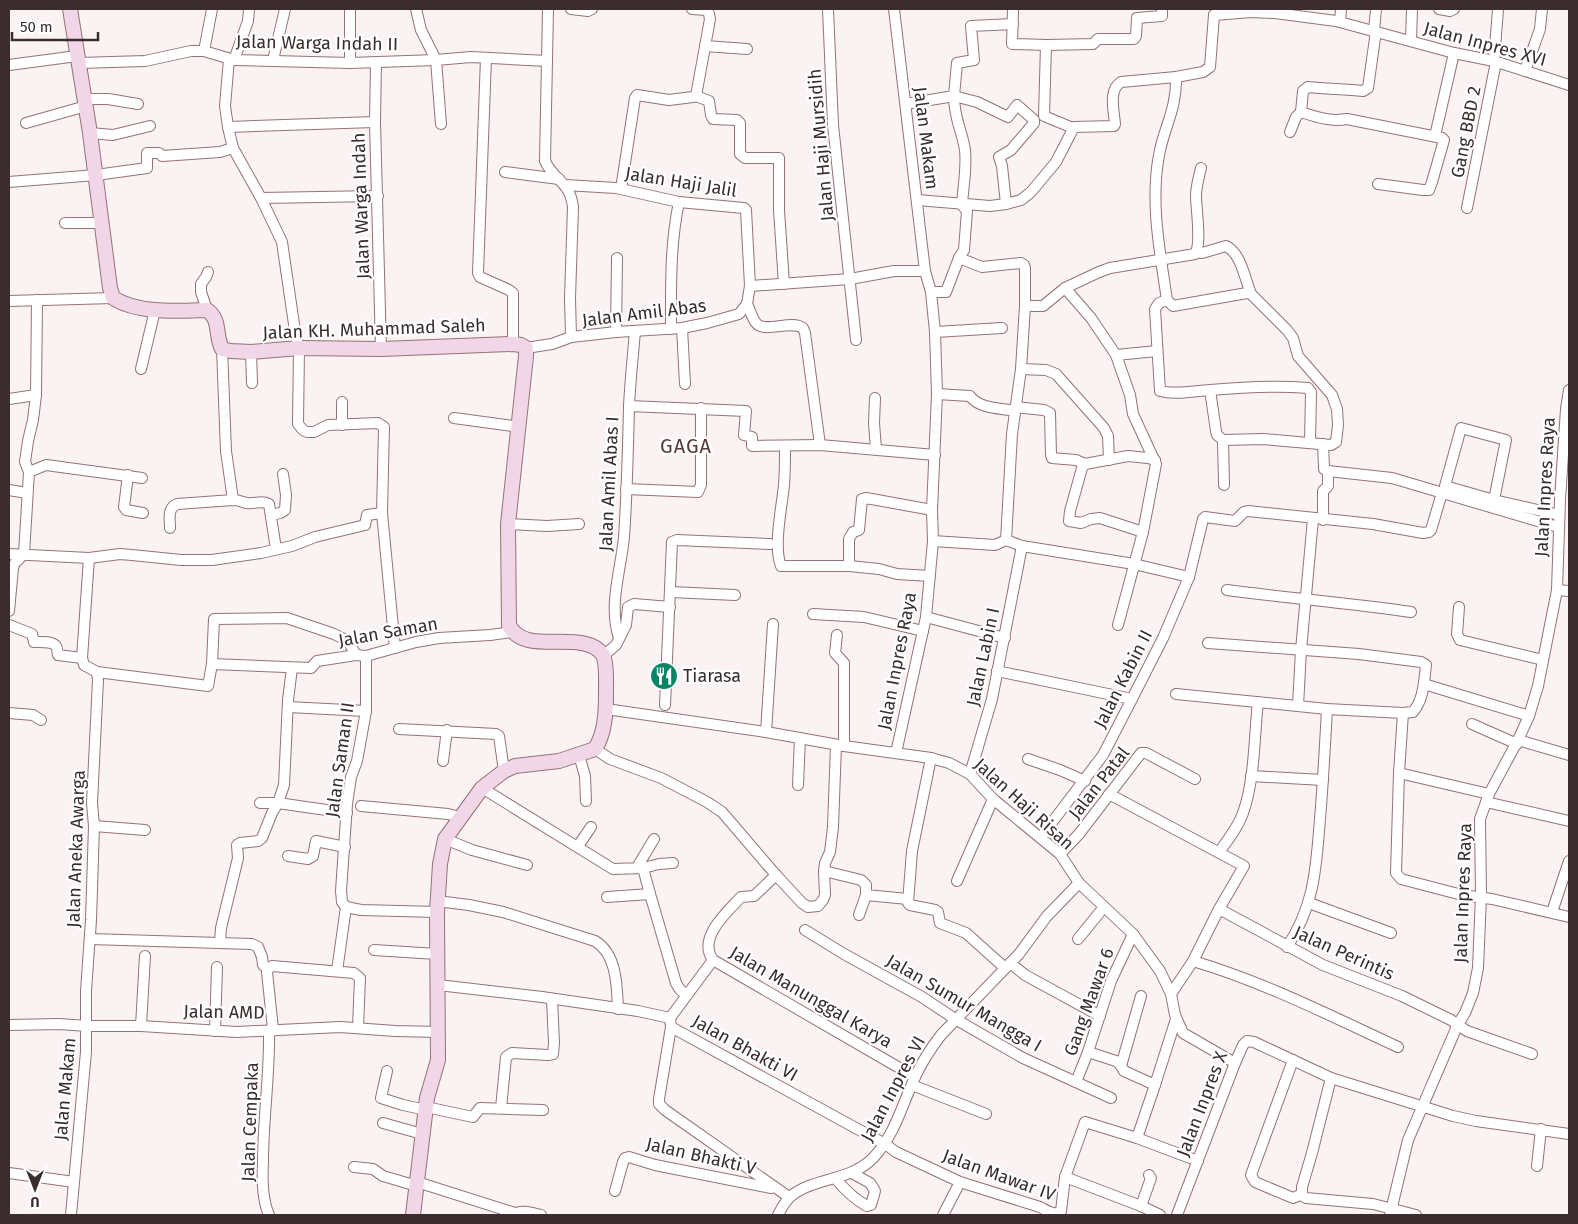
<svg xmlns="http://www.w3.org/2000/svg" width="1578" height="1224" viewBox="0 0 1578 1224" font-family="'Fira Sans',sans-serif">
  <rect width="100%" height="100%" fill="#fbf3f3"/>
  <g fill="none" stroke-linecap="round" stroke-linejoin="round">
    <!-- street casing -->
    <g stroke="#957274" stroke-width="12">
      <g id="street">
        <polyline points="350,9 350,63"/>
        <polyline points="416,9 421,30 436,60 441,124"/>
        <path d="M 548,9 L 545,161 C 554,181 570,181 573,207 L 570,298 L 571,337"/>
        <polyline points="571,9 588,11 592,9"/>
        <polyline points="692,9 707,10 709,14 710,19 696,96"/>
        <polyline points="828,9 833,125 856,340"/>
        <polyline points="894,9 925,271 931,292 935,332 937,394 932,510 933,541 926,617 896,753"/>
        <polyline points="1013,9 1012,44 1046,45"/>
        <polyline points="1439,9 1450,11 1454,9"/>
        <polyline points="1214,15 1251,12 1275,13 1336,21 1454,53 1494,61 1569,85"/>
        <polyline points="1340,22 1341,9"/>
        <polyline points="1374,31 1376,9"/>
        <polyline points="1411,41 1412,9"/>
        <polyline points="705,46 747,49"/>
        <polyline points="204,51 212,9"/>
        <polyline points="486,58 478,273 480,277 509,290 513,293 513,344"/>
        <polyline points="229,59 225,106 228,127 233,148 261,198 282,242 295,331 299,348 298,424 303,430 307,432 314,432 328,425 378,423 384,427 382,513 395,648"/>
        <polyline points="234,60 248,21 249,9"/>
        <polyline points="273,60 285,9"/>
        <polyline points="1494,61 1498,9"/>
        <polyline points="376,62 375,122 381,349"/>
        <polyline points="79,63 145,61 191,51 204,51 234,60 350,63 436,60 471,57 547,61"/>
        <polyline points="9,65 77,56"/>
        <polyline points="1525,71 1540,29 1542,9"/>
        <polyline points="1176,77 1203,72 1210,67 1214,15"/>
        <polyline points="696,96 709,101 711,115 713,119 737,120 740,123 740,154 745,158 779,158 779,210 784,284"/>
        <polyline points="85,99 108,99 138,104"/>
        <polyline points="906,104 954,96 957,63 974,60 971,26 1013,24"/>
        <path d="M 1301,112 L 1303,91 L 1308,87 C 1327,89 1345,89 1363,91 L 1368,88 L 1376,31"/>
        <polyline points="26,123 86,106"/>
        <polyline points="228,127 375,122"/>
        <polyline points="1073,128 1044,116 1046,45 1093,44 1098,39 1134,39 1136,36 1137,18 1162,16 1162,9"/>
        <path d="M 1290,132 L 1296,117 L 1301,112 C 1317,117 1330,122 1347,119 L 1442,138 L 1444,140 L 1432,182 L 1429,190 L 1423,190 L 1378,184"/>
        <polyline points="90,133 113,135 150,126"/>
        <polyline points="1435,136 1454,53"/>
        <polyline points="505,172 559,179"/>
        <polyline points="9,182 96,175 147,168 147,153 159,153 162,156 220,152 233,148"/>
        <polyline points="621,189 635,98 637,95 669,100 693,97 696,96"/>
        <polyline points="261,198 378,196"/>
        <path d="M 917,200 L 990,206 L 1006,204 L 1021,200 L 1031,192 L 1056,162 L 1074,127 L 1114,126 L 1115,124 C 1114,111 1108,90 1121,82 L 1176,77 C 1177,109 1164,127 1159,155 C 1150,203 1160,252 1167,300 L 1173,306 L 1247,293 L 1251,294 L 1287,330 L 1293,338 L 1298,356 L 1332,395 L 1337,409 L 1338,425 L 1336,442 L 1331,445 L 1263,439 L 1223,440 L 1217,435 L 1216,431 L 1210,390"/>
        <polyline points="1467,208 1496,62"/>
        <polyline points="65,223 102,223"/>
        <path d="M 1197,252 L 1202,253 L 1226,246 C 1241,253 1245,279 1251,294"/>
        <path d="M 959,258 L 964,250 L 967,211 L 962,205 C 963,187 967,168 965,150 C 962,130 954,119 954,96 L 977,102 L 1008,117 L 1017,105 L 1034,120 L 1034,123 L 1011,150 L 999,157 L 1002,166 L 1006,204"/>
        <polyline points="750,286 850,279 894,271 925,271"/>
        <polyline points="1065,288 1091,318 1116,355 1130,395 1133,414 1156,464 1143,532 1118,625"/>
        <polyline points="931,292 946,292 959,258 982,267 1021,263 1024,265 1025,268 1025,306 1021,369 1012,434 1006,540"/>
        <path d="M 1167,300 L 1159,303 L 1155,309 L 1160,391 C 1175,395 1194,391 1210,390 C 1243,387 1275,385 1308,388 L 1311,392 L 1310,442"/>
        <polyline points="9,301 113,298"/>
        <path d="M 747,304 C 750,310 752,318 756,323 C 765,334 791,319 803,328 L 805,333 L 820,445"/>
        <path d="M 1025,306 L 1043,306 L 1065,288 L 1099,272 L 1110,268 L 1195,254 C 1202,244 1196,209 1196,196 C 1196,186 1199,177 1201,168"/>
        <polyline points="207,310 201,292 201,284 206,277 208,272"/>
        <polyline points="682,328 685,384"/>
        <path d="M 671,329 C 671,286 670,244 679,202"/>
        <polyline points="616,332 617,258"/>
        <polyline points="935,332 1002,328"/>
        <polyline points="526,348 552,344 571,337 616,332 682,328 707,323 739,314 747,304 750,286 746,210 744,208 679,202 616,188 565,185"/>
        <polyline points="222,349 226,451 233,500"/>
        <polyline points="251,352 252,383"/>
        <polyline points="1116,355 1157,351"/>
        <polyline points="141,369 155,310"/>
        <polyline points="1021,369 1046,370 1056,374 1104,428 1108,436 1109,460"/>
        <path d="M 937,394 L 970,396 C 979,409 1001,408 1015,411"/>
        <polyline points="875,398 874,423 876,449"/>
        <polyline points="9,399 36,395"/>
        <polyline points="342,402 342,425"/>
        <polyline points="629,406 746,411 744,435 752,437 752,446 820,445 935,455"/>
        <polyline points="1015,407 1044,410 1050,413 1051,455 1052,458 1076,460 1085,464"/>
        <polyline points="454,418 520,427"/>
        <polyline points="1223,440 1224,485"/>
        <polyline points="1323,444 1324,467 1324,469 1328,471 1328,486 1323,491 1323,520"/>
        <path d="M 785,446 C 785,459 785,472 784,485 C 782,506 773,547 781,566 L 849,566 L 879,569 L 897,574 L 930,576"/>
        <polyline points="1328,471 1392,478 1558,527"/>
        <polyline points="29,472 46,465 142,478"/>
        <polyline points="128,475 124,507 126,510 143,513"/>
        <polyline points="626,489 698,492 701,485 701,408"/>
        <polyline points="9,490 27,493"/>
        <polyline points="1494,500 1506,440 1461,428 1445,486 1494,500 1559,515"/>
        <polyline points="271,515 280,513 285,510 286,495 283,474"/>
        <polyline points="508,524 547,526 579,524"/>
        <path d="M 170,528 C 170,519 167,508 177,504 L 233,500 C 239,500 242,502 247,503 C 255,504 262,500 269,504 L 276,549"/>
        <polyline points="1143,532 1100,518 1091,519 1081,523 1069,521 1070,511 1082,468 1085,464 1128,456 1148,458 1155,460"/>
        <polyline points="933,541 995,545 1006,540 1022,546 1134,564 1189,577"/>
        <polyline points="9,554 89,558 120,554 132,555 181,560 212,560 261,553 292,546 315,537 365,525 367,515 382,513"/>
        <polyline points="89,558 82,658 84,665 97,672 208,686 212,664 214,619 287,618 334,634 348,641 356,655"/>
        <polyline points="849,566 849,539 853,532 859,530 862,499 866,498 932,510"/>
        <path d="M 1227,590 C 1288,598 1350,603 1411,612"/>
        <polyline points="1557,590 1569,591"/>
        <polyline points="671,592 735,595"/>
        <polyline points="1459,607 1457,634 1460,640 1543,660"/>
        <polyline points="9,611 13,568 15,563 24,554 29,472 25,462 28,441 33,420 36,395 37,300"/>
        <polyline points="813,614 864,617 923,631"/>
        <polyline points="926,617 1005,638"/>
        <path d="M 9,625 L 32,634 L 34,642 C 39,642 52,641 56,646 C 58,649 57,652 58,655 L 82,658"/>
        <polyline points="837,635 835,653 844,663 844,746"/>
        <path d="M 619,638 C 608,605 621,570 624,537 C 627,494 628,450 629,407 C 630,382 633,356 635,331"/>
        <polyline points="366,656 366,711 357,761 351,777 347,804 341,891 342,902 346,907 361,910 437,912"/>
        <polyline points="603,656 616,645 626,625 628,607 634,604 670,607"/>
        <polyline points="212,664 311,668 317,661 356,655 366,656 416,642 439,638 490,635 512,632"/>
        <polyline points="997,671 1132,699"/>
        <polyline points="1424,684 1529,716"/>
        <path d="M 1176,694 L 1327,709 L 1403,713 L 1413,712 C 1424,699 1424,681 1426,665 L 1421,662 L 1359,654 L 1208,643"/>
        <polyline points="665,705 672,542 677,540 770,544"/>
        <polyline points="1298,706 1301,650 1313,519"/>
        <polyline points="288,707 366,711"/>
        <polyline points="606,709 766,732 844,746 931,758 949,763 970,774 993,799 1060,854 1079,883 1133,934 1160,971 1171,994 1175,1015 1183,1033 1235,1063"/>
        <polyline points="9,713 33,715 41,720"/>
        <polyline points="1403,713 1399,773 1396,873 1401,879 1462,895 1492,899 1569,917"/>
        <polyline points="1472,724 1517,744"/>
        <polyline points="399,729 496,734 499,736 504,771"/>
        <polyline points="766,732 773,624"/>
        <polyline points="1518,740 1569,755"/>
        <polyline points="595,749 610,759 661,778 707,802 722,812 776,875 802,903 808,907 818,906 823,900 825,895 824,871 825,863 830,852 833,827 836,745"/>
        <polyline points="579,755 585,776 586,801"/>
        <polyline points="931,758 912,851 908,903 910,905 935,910 938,912 940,923 966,933 1005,968"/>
        <polyline points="1028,759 1060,770 1085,781"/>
        <polyline points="443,761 447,730"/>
        <polyline points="1399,773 1489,794"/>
        <polyline points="970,774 992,699 1022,546"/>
        <polyline points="1251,776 1323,780"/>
        <polyline points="798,785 800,738"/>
        <polyline points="482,788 613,869 643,868 639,864 654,839"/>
        <polyline points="1109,794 1244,866 1219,909 1193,961 1171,994"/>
        <polyline points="1486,802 1569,821"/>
        <polyline points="260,803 278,803 347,813"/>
        <polyline points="361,806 448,814 460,817"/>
        <polyline points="94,826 145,830"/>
        <polyline points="1041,837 1103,755 1132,699 1163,638 1189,577 1203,519 1205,517 1235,521 1244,512 1248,511 1373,524 1423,533 1429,532 1431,530 1442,493"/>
        <polyline points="445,839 472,850 527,865"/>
        <polyline points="578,846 591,827"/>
        <path d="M 1219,852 C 1228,840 1238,827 1243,813 C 1255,779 1254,737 1258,702"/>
        <polyline points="1060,854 1079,834 1141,753 1146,753 1195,779"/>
        <polyline points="288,856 308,859 313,856 316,841 345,847"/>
        <polyline points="824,871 861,880 866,885 866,895 908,899"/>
        <path d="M 776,875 L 754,896 L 741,897 C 727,912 697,938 713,960 L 915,1077"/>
        <polyline points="957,881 993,799"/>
        <polyline points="650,894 643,868 659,864 673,863"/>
        <path d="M 607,897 L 650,894 L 676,983 C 679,989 681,992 687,994"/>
        <path d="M 437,901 L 469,905 L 503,912 L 595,941 C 617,954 617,986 618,1009"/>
        <polyline points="1309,903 1391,933"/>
        <polyline points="1219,909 1323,965 1402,996 1451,1020 1467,1031 1532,1054"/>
        <polyline points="1552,912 1569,861"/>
        <polyline points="859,915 866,895"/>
        <polyline points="805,930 844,954 922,997 955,1019 1023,1058 1111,1098"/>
        <polyline points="90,939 252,944 258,947 262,957 263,965 268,969"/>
        <polyline points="1078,939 1104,907"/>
        <polyline points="220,942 221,928 238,858 237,845 240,843 258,841 262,838 272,813 278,803 284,785 288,700 292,668"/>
        <path d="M 1287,947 C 1315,905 1316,867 1320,819 C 1323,783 1325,746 1327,709"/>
        <polyline points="374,950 437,954"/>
        <path d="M 1193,961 C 1264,982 1331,1016 1398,1047"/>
        <polyline points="1010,963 1025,975 1100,1016"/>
        <polyline points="268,969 272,966 354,973 360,978 358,1027"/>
        <polyline points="268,969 267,972 273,1029"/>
        <polyline points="337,971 346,907"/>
        <polyline points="438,985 542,997 638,1011 670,1018"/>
        <path d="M 670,1018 L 671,1027 L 885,1144 L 896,1152 L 960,1182 L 1040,1207 C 1046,1210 1055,1217 1061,1211 L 1065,1177 L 1085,1122 L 1137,1138 L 1198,1161"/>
        <polyline points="670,1018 713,960"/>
        <polyline points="9,1025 59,1024 87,1026 141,1026 237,1032 340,1027 395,1031 439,1032"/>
        <polyline points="141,1026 145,956"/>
        <polyline points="671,1027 659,1099 659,1104 665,1110 789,1197"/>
        <path d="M 269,1030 C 270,1074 263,1118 263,1162 C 262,1179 262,1199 269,1215"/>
        <polyline points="215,1031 217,967"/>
        <polyline points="1088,1052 1116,1061 1120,1064 1124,1071 1155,1085 1137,1138"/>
        <polyline points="1293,1060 1251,1175 1255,1182 1293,1198 1302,1194"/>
        <polyline points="1121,1066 1141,996"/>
        <polyline points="387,1071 381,1098 403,1105 426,1110"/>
        <polyline points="1076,1082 1088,1052 1111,981 1133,934"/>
        <polyline points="912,1085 986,1114"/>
        <polyline points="1155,1085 1176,1019"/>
        <polyline points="426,1107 473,1117 480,1108 543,1110"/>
        <polyline points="501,1108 506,1057 512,1053 548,1055 553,1054 554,1043 552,999"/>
        <polyline points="383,1123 422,1134"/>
        <polyline points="1537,1166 1541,1129"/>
        <polyline points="354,1167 373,1169 383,1176 417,1186"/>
        <polyline points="9,1173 74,1182"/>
        <polyline points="1065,1177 1141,1206 1160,1215"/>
        <path d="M 835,1178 C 844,1189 854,1199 867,1206 L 871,1205 L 875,1191 L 870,1183 L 852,1173"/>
        <polyline points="417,1182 515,1213"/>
        <polyline points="615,1191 623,1162 625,1158 629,1157 655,1165 771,1188"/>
        <polyline points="1302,1194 1302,1187 1312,1153 1331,1078"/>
        <polyline points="1302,1194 1304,1197 1306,1198 1373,1204 1416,1215"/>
        <polyline points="1141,1206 1151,1178 1149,1175"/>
        <polyline points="71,1215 86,1052 86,991 91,920 94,826 92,803 98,680 97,672"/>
        <path d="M 513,1215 C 521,1209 532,1213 541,1215"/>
        <path d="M 778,1215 C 781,1209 785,1201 791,1196 C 815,1177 851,1181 873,1158 C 895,1135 902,1105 915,1077 C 922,1062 931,1048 941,1035 L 1019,954 L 1047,916 L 1079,883"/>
        <polyline points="943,1215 960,1182"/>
        <polyline points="1177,1215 1235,1063 1243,1045 1247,1041 1254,1042 1331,1078 1453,1116 1476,1121 1569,1134"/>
        <polyline points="1390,1215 1408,1140 1458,1024 1465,1013 1473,993 1478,968 1481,896 1480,819 1489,794 1518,740 1529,716 1538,686 1557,590 1560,500 1566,409 1569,390"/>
      </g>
    </g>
    <!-- secondary casing -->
    <g stroke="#957274" stroke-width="16">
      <path id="secondary" d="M 70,9 L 90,133 L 110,288 L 113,298 C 139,314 177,311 207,310 C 221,319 215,336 222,349 L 231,351 L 251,352 L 299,348 L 381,349 L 513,344 L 521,345 L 526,348 L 526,356 L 508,524 L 509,625 C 524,658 584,627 603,655 C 607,663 606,684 606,693 C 606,713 605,733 595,749 L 559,761 L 515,766 L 504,771 L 482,788 L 445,839 L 440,864 L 437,912 L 438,1060 L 427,1098 L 413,1215"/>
    </g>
    <!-- street -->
    <use href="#street" stroke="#fff" stroke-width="10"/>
    <!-- secondary -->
    <use href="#secondary" stroke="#f1d6e7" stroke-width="14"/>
  </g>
  <!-- icons -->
  <defs>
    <g id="restaurant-disc" transform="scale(1.4375)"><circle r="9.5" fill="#068567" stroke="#fff"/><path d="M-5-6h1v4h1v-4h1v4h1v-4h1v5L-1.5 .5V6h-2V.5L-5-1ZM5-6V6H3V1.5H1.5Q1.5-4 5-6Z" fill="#fff"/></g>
  </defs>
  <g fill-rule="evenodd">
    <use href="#restaurant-disc" x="664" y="676"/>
  </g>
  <g text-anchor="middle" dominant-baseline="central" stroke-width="4.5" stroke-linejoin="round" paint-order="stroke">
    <!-- street labels -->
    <g font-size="18" fill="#3b2c2d" stroke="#fff">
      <text transform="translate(317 43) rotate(1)">Jalan Warga Indah II</text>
      <text transform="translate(1485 44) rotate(15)">Jalan Inpres XVI</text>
      <text transform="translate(1466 132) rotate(-79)">Gang BBD 2</text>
      <text transform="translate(926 138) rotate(83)">Jalan Makam</text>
      <text transform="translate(821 145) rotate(-95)">Jalan Haji Mursidih</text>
      <text transform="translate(681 182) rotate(9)">Jalan Haji Jalil</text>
      <text transform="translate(361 206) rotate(-92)">Jalan Warga Indah</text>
      <text transform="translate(644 313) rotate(-7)">Jalan Amil Abas</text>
      <text transform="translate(374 329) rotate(-2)">Jalan KH. Muhammad Saleh</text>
      <text transform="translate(609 484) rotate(-87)">Jalan Amil Abas I</text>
      <text transform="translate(1545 487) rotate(-87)">Jalan Inpres Raya</text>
      <text transform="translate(388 632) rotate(-10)">Jalan Saman</text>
      <text transform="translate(983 657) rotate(-78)">Jalan Labin I</text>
      <text transform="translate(897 661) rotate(-79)">Jalan Inpres Raya</text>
      <text transform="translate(1123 679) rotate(-63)">Jalan Kabin II</text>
      <text transform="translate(340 760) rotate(-82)">Jalan Saman II</text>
      <text transform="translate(1099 783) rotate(-52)">Jalan Patal</text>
      <text transform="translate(1024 804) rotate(42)">Jalan Haji Risan</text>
      <text transform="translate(76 849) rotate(-88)">Jalan Aneka Awarga</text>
      <text transform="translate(1463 893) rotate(-88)">Jalan Inpres Raya</text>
      <text transform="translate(1344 953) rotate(24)">Jalan Perintis</text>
      <text transform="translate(811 997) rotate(30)">Jalan Manunggal Karya</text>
      <text transform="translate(1089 1002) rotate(-70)">Gang Mawar 6</text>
      <text transform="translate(964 1003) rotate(30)">Jalan Sumur Mangga I</text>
      <text transform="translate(224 1012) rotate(1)">Jalan AMD</text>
      <text transform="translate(745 1048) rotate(29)">Jalan Bhakti VI</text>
      <text transform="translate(65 1089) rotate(-85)">Jalan Makam</text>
      <text transform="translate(893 1089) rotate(-62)">Jalan Inpres VI</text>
      <text transform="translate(1202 1104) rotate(-69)">Jalan Inpres X</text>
      <text transform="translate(250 1122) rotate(-88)">Jalan Cempaka</text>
      <text transform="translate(701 1156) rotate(13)">Jalan Bhakti V</text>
      <text transform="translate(999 1175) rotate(20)">Jalan Mawar IV</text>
    </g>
    <!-- poi labels -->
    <g font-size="18" fill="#3b2c2d" stroke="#fff" text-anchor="start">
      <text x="683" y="676">Tiarasa</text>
    </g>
    <!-- quarter labels -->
    <g font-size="20" letter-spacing="1" fill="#58393b" stroke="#fff">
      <text x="686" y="446">GAGA</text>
    </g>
  </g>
  <!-- border -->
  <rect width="1578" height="1224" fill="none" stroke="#3b2c2d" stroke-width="20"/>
  <!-- north arrow -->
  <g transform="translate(35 1189) rotate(180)" stroke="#ffffff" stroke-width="4" paint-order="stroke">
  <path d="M0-4L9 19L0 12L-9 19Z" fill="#3b2c2d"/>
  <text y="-8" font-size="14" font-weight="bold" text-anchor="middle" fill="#3b2c2d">U</text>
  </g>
  <!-- scale -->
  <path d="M12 32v8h86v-8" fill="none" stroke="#3b2c2d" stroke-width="2.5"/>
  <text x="20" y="32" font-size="15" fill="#3b2c2d" stroke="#ffffff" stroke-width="4" paint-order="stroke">50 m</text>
</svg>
